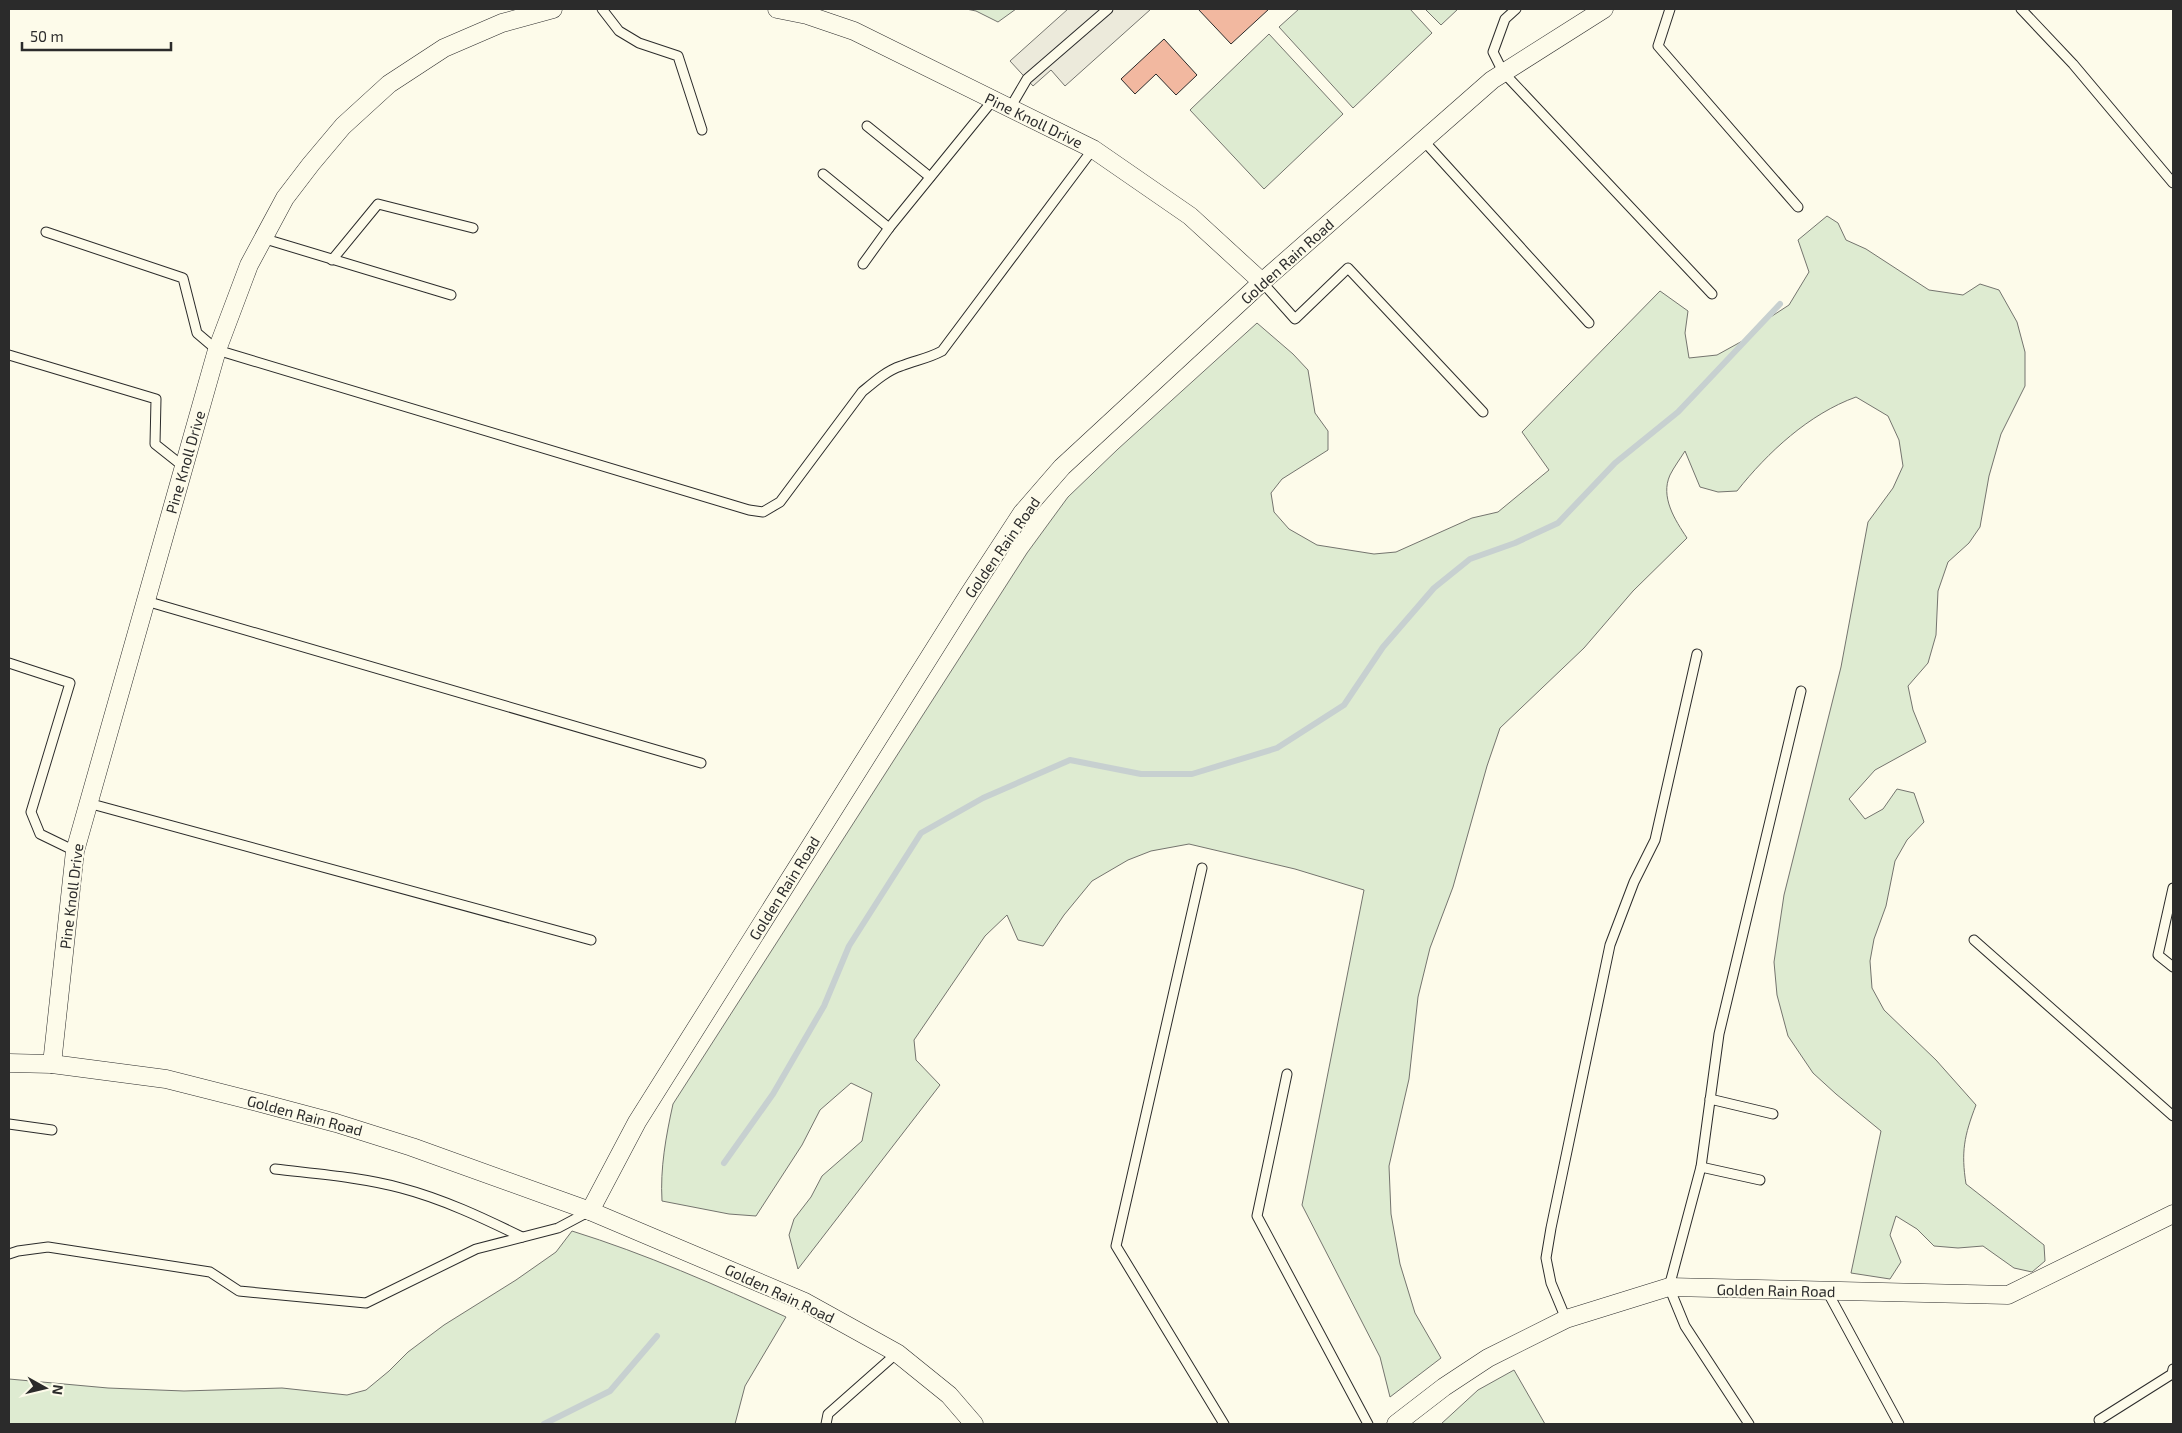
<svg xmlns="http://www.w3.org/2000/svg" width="2182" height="1433" viewBox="0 0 2182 1433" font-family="'Exo 2',sans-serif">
  <rect width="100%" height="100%" fill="#fdfbea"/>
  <!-- green -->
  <g fill="#deebd1" stroke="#74746e">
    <polygon points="966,9 1016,9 998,22 976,11"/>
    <polygon points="1299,9 1410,9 1432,33 1353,108 1279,27"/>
    <polygon points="1425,9 1458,9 1441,25"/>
    <polygon points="1269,34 1343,114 1264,189 1190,110"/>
    <path d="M 1827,216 L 1838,223 L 1846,240 L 1866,249 L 1929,290 L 1963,295 L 1980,284 L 1999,290 L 2017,322 L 2025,352 L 2025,386 L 2001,434 L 1989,476 L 1980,527 L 1969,543 L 1948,562 L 1938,591 L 1936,635 L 1928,663 L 1908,686 L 1913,710 L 1926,742 L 1875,770 L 1849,799 L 1865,819 L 1883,809 L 1897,789 L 1914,793 L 1924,822 L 1907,840 L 1895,861 L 1886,906 L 1874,939 L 1870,961 L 1872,988 L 1884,1010 L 1936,1060 L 1976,1105 C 1964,1136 1961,1152 1966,1184 L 2044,1245 L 2045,1261 L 2032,1272 L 2014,1268 L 1983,1246 L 1958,1248 L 1934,1246 L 1917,1229 L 1896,1216 L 1890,1235 L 1901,1262 L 1890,1279 L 1851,1273 L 1881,1131 L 1836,1094 L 1813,1073 L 1788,1036 L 1777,995 L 1774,962 L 1784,895 L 1841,667 L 1868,522 L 1893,488 L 1903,466 L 1899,440 L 1888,416 L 1856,397 C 1809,414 1768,452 1737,491 L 1718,492 L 1700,487 L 1685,451 C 1680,459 1674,467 1670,475 C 1660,497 1675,520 1687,538 L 1633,591 L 1584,648 L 1500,728 L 1487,766 L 1453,887 L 1430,948 L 1418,997 L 1409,1079 L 1389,1166 L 1391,1214 L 1400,1264 L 1415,1313 L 1441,1358 L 1390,1397 L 1380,1357 L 1302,1205 L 1364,890 L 1295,869 L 1189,844 L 1151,851 L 1128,860 L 1092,881 L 1064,915 L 1043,946 L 1018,940 L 1007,915 L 985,936 L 914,1040 L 916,1060 L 940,1085 L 798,1269 L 789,1235 L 794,1219 L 811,1197 L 822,1176 L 862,1141 L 872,1093 L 851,1083 L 820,1110 L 802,1145 L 756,1216 L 729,1214 L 662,1201 C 660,1168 666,1136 673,1104 L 1027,553 L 1068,497 L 1118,449 L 1257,323 L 1293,354 L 1308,370 L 1315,413 L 1328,431 L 1328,450 L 1282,479 L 1271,493 L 1274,512 L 1289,529 L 1317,545 L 1374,554 L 1396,552 L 1472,518 L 1498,512 L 1549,470 L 1522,432 L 1660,291 L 1688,311 L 1685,333 L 1689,358 L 1717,355 L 1746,339 L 1769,318 L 1789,305 L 1809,272 L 1798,240 Z"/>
    <path d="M 572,1231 C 646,1254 716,1285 786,1317 L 745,1386 L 735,1424 L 9,1424 L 9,1379 L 108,1388 L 184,1391 L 282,1388 L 347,1395 L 366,1390 L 389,1371 L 408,1352 L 444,1325 L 516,1280 L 556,1252 Z"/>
    <polygon points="1514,1370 1545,1424 1441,1424 1478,1390"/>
  </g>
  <!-- parking -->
  <polygon fill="#eceadb" stroke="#74746e" points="1068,9 1151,9 1065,86 1051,70 1033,86 1010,61"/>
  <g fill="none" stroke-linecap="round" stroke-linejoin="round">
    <!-- stream -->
    <g stroke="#c7d0d0" stroke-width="6">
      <polyline points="724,1163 773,1094 824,1006 849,946 921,833 983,798 1070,760 1141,774 1192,774 1277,748 1344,705 1383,647 1434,588 1470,559 1515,543 1558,523 1615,463 1678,412 1780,304"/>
      <polyline points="544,1424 610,1391 657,1336"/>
    </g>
  </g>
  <!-- building -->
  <g fill="#f2b8a0" stroke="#2b2b2b">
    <polygon points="1198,9 1269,9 1231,44"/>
    <polygon points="1164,39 1197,75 1176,95 1156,74 1135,94 1121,79"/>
  </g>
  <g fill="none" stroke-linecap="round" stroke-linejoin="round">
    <!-- lane casing -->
    <g stroke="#2b2b2b" stroke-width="11">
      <g id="lane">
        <polyline points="602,9 619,31 639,43 678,56 702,130"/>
        <polyline points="1516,9 1505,19 1493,52 1503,72 1712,294"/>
        <polyline points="1670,9 1658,46 1798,207"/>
        <polyline points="2021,9 2073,64 2173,183"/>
        <polyline points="1010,108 1027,79 1108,9"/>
        <polyline points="867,126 930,177"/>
        <polyline points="1423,140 1589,323"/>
        <polyline points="823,174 889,228 993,100"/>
        <path d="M 46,232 L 183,278 L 197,333 L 217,350 L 749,510 L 763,512 L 780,502 L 862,392 C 874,382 886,371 901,366 C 916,360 927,359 942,351 L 1093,149"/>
        <polyline points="262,238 451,295"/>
        <polyline points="332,260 378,204 473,228"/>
        <polyline points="863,264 889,228"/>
        <polyline points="1262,282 1295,319 1348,268 1483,412"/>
        <polyline points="9,355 156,399 155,444 184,467"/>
        <polyline points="146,601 701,763"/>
        <polyline points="9,663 70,683 31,812 40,834 75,851"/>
        <polyline points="88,803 591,940"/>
        <polyline points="1202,868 1116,1246 1224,1424"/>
        <polyline points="2173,888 2158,955 2173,967"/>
        <polyline points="1974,940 2173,1116"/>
        <polyline points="1287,1074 1257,1216 1368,1424"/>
        <polyline points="1710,1099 1773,1114"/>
        <polyline points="9,1124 52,1130"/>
        <polyline points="1701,1167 1760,1180"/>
        <path d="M 275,1169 C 317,1174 360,1177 401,1188 C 443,1199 483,1218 522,1237"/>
        <polyline points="9,1254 18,1251 48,1247 210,1272 239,1291 366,1303 476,1249 558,1228 590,1211"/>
        <polyline points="1827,1291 1899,1424"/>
        <polyline points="1566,1319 1551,1283 1546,1258 1551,1228 1610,945 1634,882 1655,840 1697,654"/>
        <polyline points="2099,1420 2172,1374 2173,1369"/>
        <polyline points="826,1424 828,1414 897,1353"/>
        <polyline points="1749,1424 1685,1326 1669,1287 1701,1167 1719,1034 1801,691"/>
      </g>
    </g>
    <!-- street casing -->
    <g stroke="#2b2b2b" stroke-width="19">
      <g id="street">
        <polyline points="777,9 807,15 854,31 1093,149 1190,216 1262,282"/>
        <polyline points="9,1063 52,1064 166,1079 261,1103 336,1123 412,1147 590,1211 805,1302 897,1353 949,1395 974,1424"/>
        <polyline points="52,1064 75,851 217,350 249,265 285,198 311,164 343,126 389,84 444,48 502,23 553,9"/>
        <polyline points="590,1211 637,1122 969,594 1022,513 1062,467 1262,282 1492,80 1604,9"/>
        <polyline points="1396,1424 1444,1387 1488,1358 1566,1319 1669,1287 2008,1295 2173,1214"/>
      </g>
    </g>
    <!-- lane -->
    <use href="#lane" stroke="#fdfbea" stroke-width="9"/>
    <!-- street -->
    <use href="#street" stroke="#fdfbea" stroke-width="18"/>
  </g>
  <g text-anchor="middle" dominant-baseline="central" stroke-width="4" stroke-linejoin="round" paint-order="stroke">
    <!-- street labels -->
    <g font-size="15" fill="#2b2b2b" stroke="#fdfbea">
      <text transform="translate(1034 120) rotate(26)">Pine Knoll Drive</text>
      <text transform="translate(1287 261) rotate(-42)">Golden Rain Road</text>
      <text transform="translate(185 462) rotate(-74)">Pine Knoll Drive</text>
      <text transform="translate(1002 547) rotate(-55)">Golden Rain Road</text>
      <text transform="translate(784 888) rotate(-58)">Golden Rain Road</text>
      <text transform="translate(71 896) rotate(-83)">Pine Knoll Drive</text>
      <text transform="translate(305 1115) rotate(15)">Golden Rain Road</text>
      <text transform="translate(1776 1290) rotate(1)">Golden Rain Road</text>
      <text transform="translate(780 1293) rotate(25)">Golden Rain Road</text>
    </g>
  </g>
  <!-- border -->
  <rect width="2182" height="1433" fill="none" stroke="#2b2b2b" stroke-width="20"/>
  <!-- north arrow -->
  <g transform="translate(45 1388) rotate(98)" stroke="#fdfbea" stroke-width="4" paint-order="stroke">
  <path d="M0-4L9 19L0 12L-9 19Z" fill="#2b2b2b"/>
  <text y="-8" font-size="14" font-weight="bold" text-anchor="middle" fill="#2b2b2b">N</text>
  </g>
  <!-- scale -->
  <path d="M22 42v8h149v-8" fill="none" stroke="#2b2b2b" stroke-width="2.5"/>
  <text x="30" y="42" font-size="15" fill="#2b2b2b" stroke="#fdfbea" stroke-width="4" paint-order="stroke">50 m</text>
</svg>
